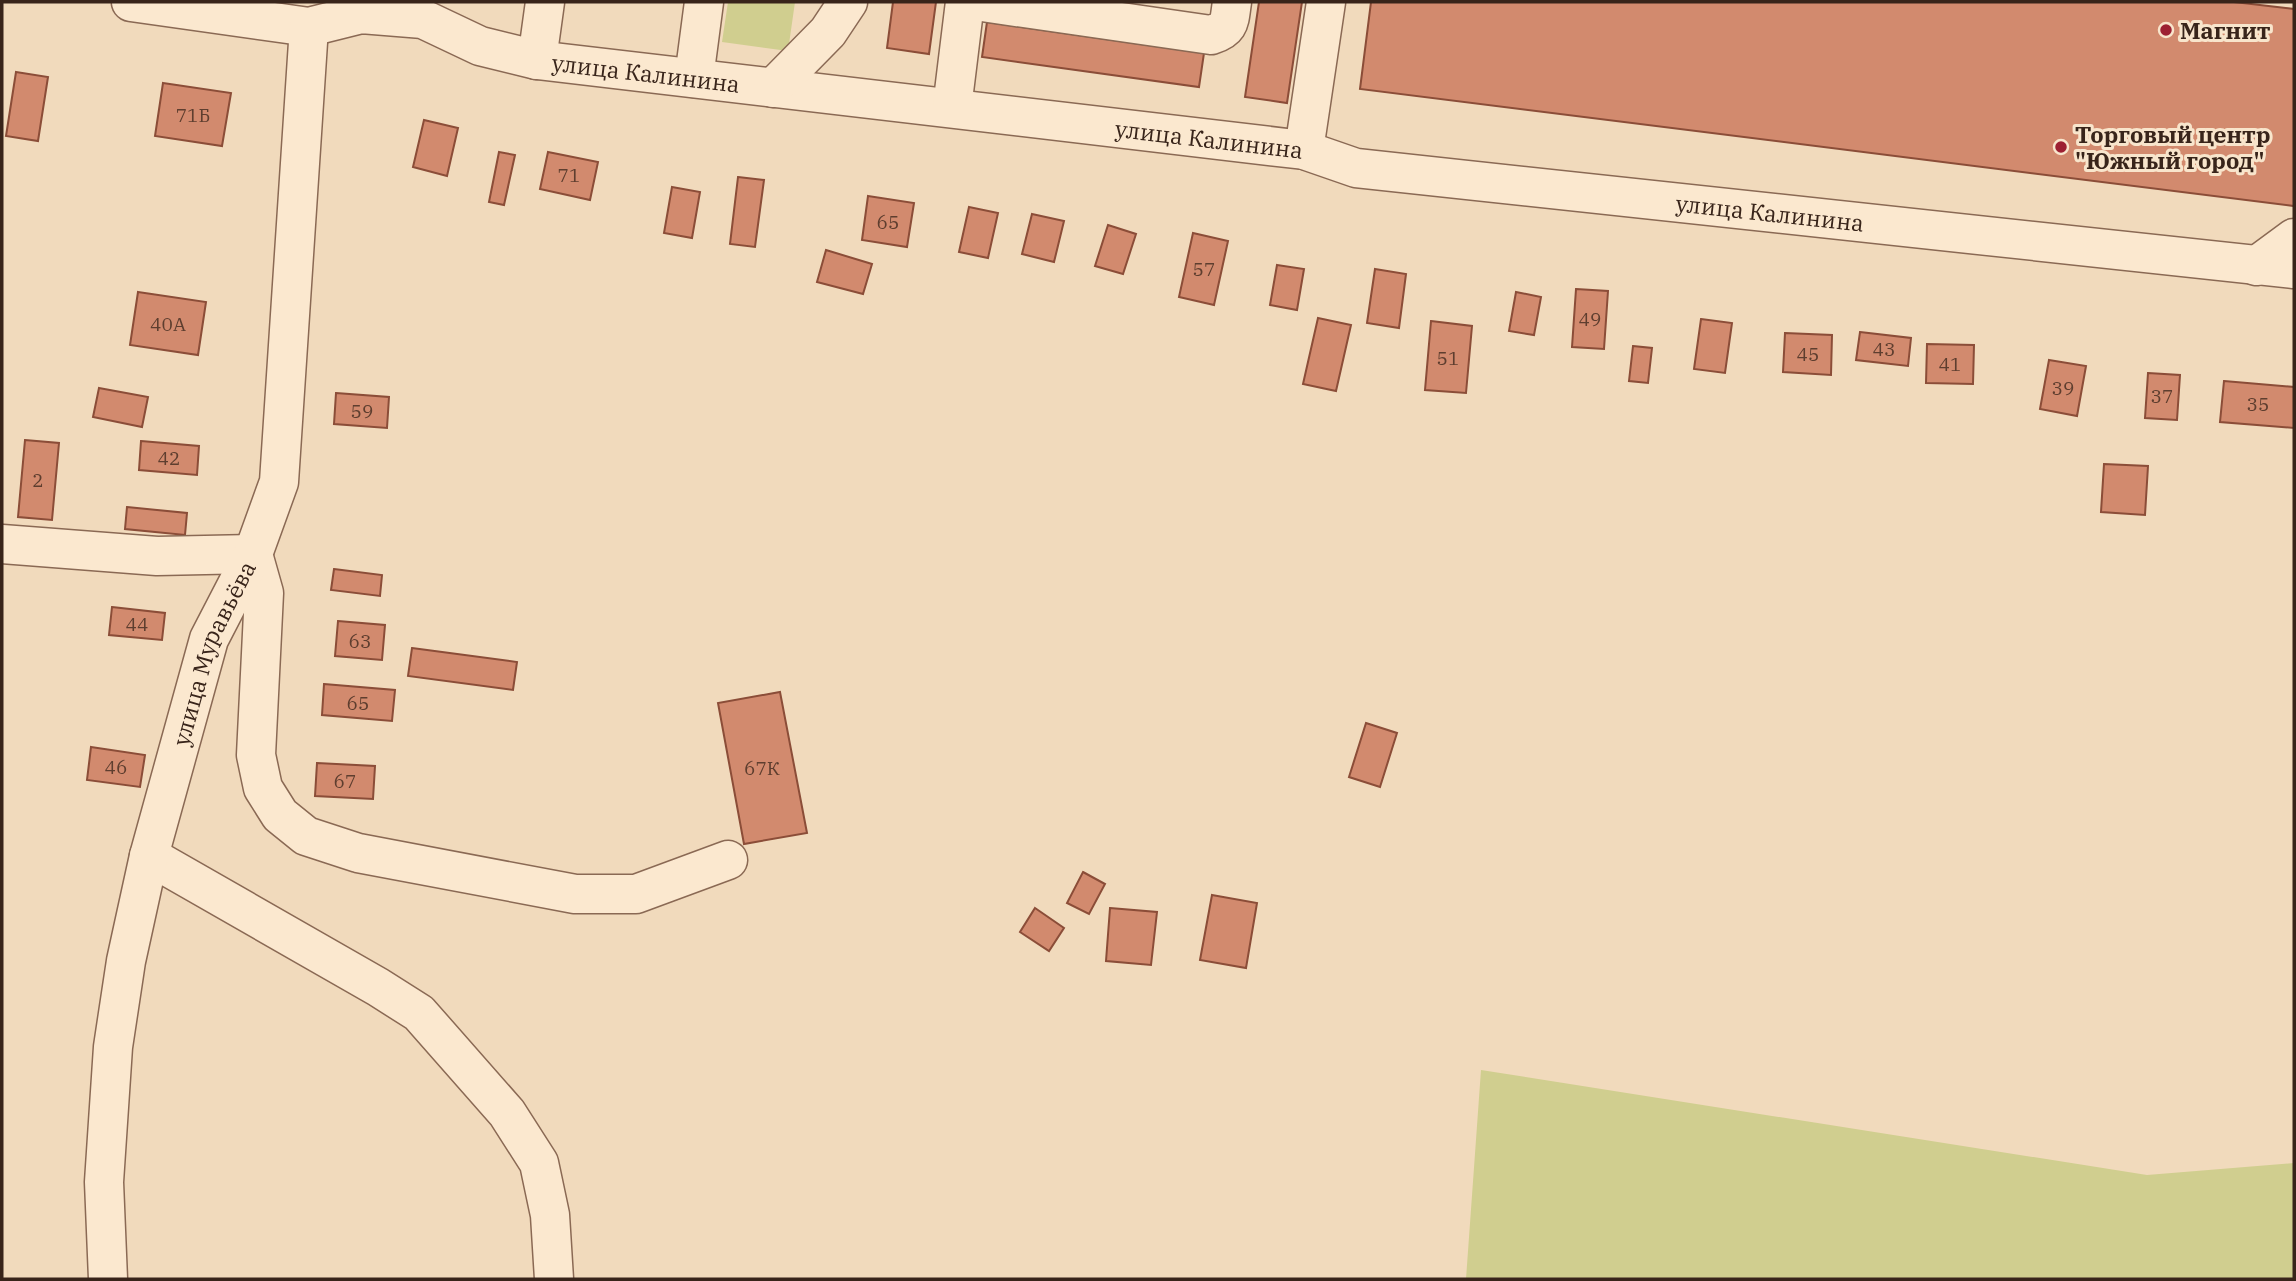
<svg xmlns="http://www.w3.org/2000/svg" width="2296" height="1281" viewBox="0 0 2296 1281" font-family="'IBM Plex Serif',serif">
  <rect width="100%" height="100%" fill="#f1dabc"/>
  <!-- green -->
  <g fill="#d0ce8f">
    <polygon points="728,2 795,2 788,51 722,42"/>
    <polygon points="1481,1070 2147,1175 2294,1163 2294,1279 1466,1279"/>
  </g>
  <!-- building -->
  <g fill="#d28a6e" stroke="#8b4d38" stroke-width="2">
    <polygon points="893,2 936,2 929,54 887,48"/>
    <polygon points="1259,2 1302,2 1287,103 1245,97"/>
    <polygon points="1371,2 2234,2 2294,9 2294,206 1360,89"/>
    <polygon points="987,22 1204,53 1199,87 982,57"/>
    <polygon points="16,72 48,77 38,141 6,136"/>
    <polygon points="163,83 231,93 222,146 155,136"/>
    <polygon points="424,120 458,128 447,176 413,167"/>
    <polygon points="499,152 515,155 504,205 489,202"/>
    <polygon points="548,152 598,162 590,200 540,189"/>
    <polygon points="738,177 764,180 755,247 730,244"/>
    <polygon points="672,187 700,192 692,238 664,233"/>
    <polygon points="868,196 914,203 907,247 862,240"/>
    <polygon points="969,207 998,213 988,258 959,252"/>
    <polygon points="1032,214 1064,221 1054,262 1022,254"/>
    <polygon points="1108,225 1136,234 1123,274 1095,266"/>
    <polygon points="1193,233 1228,241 1214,305 1179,297"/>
    <polygon points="826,250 872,264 863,294 817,282"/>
    <polygon points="1277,265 1304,269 1297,310 1270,305"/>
    <polygon points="1375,269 1406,274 1399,328 1367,323"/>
    <polygon points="1576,289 1608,291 1604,349 1572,347"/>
    <polygon points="138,292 206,302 198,355 130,345"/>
    <polygon points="1516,292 1541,297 1534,335 1509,331"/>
    <polygon points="1318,318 1351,325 1336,391 1303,384"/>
    <polygon points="1701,319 1732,323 1725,373 1694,369"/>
    <polygon points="1431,321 1472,326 1466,393 1425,390"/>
    <polygon points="1860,332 1911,338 1908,366 1856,360"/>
    <polygon points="1785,333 1832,335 1831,375 1783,372"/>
    <polygon points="1927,344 1974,345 1973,384 1926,383"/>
    <polygon points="1633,346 1652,348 1648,383 1629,381"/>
    <polygon points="2049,360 2086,366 2077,416 2040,409"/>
    <polygon points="2148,373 2180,375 2177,420 2145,418"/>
    <polygon points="2224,381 2294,387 2294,428 2220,422"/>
    <polygon points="99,388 148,397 142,427 93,417"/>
    <polygon points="336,393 389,397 387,428 334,424"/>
    <polygon points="25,440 59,443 52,520 18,517"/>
    <polygon points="141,441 199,446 197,475 139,470"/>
    <polygon points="2104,464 2148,466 2145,515 2101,512"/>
    <polygon points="127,507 187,513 185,535 125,529"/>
    <polygon points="334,569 382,575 380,596 331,590"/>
    <polygon points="112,607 165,613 162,640 109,635"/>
    <polygon points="338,621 385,625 382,660 335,656"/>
    <polygon points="412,648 517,662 513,690 408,676"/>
    <polygon points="324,684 395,690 392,721 322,715"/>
    <polygon points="780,692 807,833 744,844 718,703"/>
    <polygon points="1366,723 1397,733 1380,787 1349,777"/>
    <polygon points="91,747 145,755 140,787 87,780"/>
    <polygon points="317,763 375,766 373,799 315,796"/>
    <polygon points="1083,872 1105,884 1089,914 1067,903"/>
    <polygon points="1212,895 1257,903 1246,968 1200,960"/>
    <polygon points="1035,908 1064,928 1049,951 1020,932"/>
    <polygon points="1110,908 1157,912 1151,965 1106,961"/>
  </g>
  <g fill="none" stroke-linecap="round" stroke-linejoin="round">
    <!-- minor casing -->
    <g stroke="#8a6954" stroke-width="41">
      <g id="minor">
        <path id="s1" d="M 131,2 L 309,27 L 361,14 L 423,19 L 480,46 L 537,60 L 1304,150 L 1356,168 L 2294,269"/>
        <path d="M 982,2 L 1211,35 C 1231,29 1229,21 1232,2"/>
        <polyline points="537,60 545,2"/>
        <polyline points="694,78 704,2"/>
        <polyline points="773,88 828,32 848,2"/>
        <polyline points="952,108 965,2"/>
        <polyline points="1304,150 1326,2"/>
        <polyline points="2256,266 2294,238"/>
        <polyline points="2,544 157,556 253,554 264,593 256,755 263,788 280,815 306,836 358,853 575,894 636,894 728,860"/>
        <polyline points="149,856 378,987 419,1013 507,1113 539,1163 550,1215 554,1279"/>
        <path id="s2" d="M 108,1279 L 104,1182 L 113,1047 L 126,961 L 149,856 L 209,639 L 253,554 L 279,482 L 309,27"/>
      </g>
    </g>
    <!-- minor -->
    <use href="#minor" stroke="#fbe8cf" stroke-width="38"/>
  </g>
  <!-- markers -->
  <g fill="#9d2032" stroke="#f8e5cc" stroke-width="2.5">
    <circle cx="2166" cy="30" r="7"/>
    <circle cx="2061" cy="147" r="7"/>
  </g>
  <g text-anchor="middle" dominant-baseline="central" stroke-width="6" stroke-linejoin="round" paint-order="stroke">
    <!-- number labels -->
    <g font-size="19" fill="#5e3e2f">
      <text x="193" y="115">71Б</text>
      <text x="569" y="175">71</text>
      <text x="888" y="222">65</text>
      <text x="1204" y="269">57</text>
      <text x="1590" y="319">49</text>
      <text x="168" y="324">40А</text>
      <text x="1884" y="349">43</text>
      <text x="1808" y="354">45</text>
      <text x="1448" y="358">51</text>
      <text x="1950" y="364">41</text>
      <text x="2063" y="388">39</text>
      <text x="2162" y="396">37</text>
      <text x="2258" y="404">35</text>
      <text x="362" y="411">59</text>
      <text x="169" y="458">42</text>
      <text x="38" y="480">2</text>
      <text x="137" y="624">44</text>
      <text x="360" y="641">63</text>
      <text x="358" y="703">65</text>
      <text x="116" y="767">46</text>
      <text x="762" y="768">67К</text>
      <text x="345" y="781">67</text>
    </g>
    <!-- poi labels -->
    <g font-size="23" font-weight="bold" fill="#38241a" stroke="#f8e5cc" text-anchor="start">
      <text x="2180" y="30">Магнит</text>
      <text x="2075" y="134">Торговый центр<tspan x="2075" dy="26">"Южный город"</tspan></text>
    </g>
    <!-- street labels -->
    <g font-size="23" fill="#38241a" stroke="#f8e5cc">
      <text stroke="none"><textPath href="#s1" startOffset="527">улица Калинина</textPath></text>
      <text stroke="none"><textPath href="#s1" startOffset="1094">улица Калинина</textPath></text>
      <text stroke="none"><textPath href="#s1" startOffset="1661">улица Калинина</textPath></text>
      <text stroke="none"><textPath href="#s2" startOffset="640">улица Муравьёва</textPath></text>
    </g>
  </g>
  <!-- border -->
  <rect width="2296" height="1281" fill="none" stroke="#38241a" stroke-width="7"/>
</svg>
